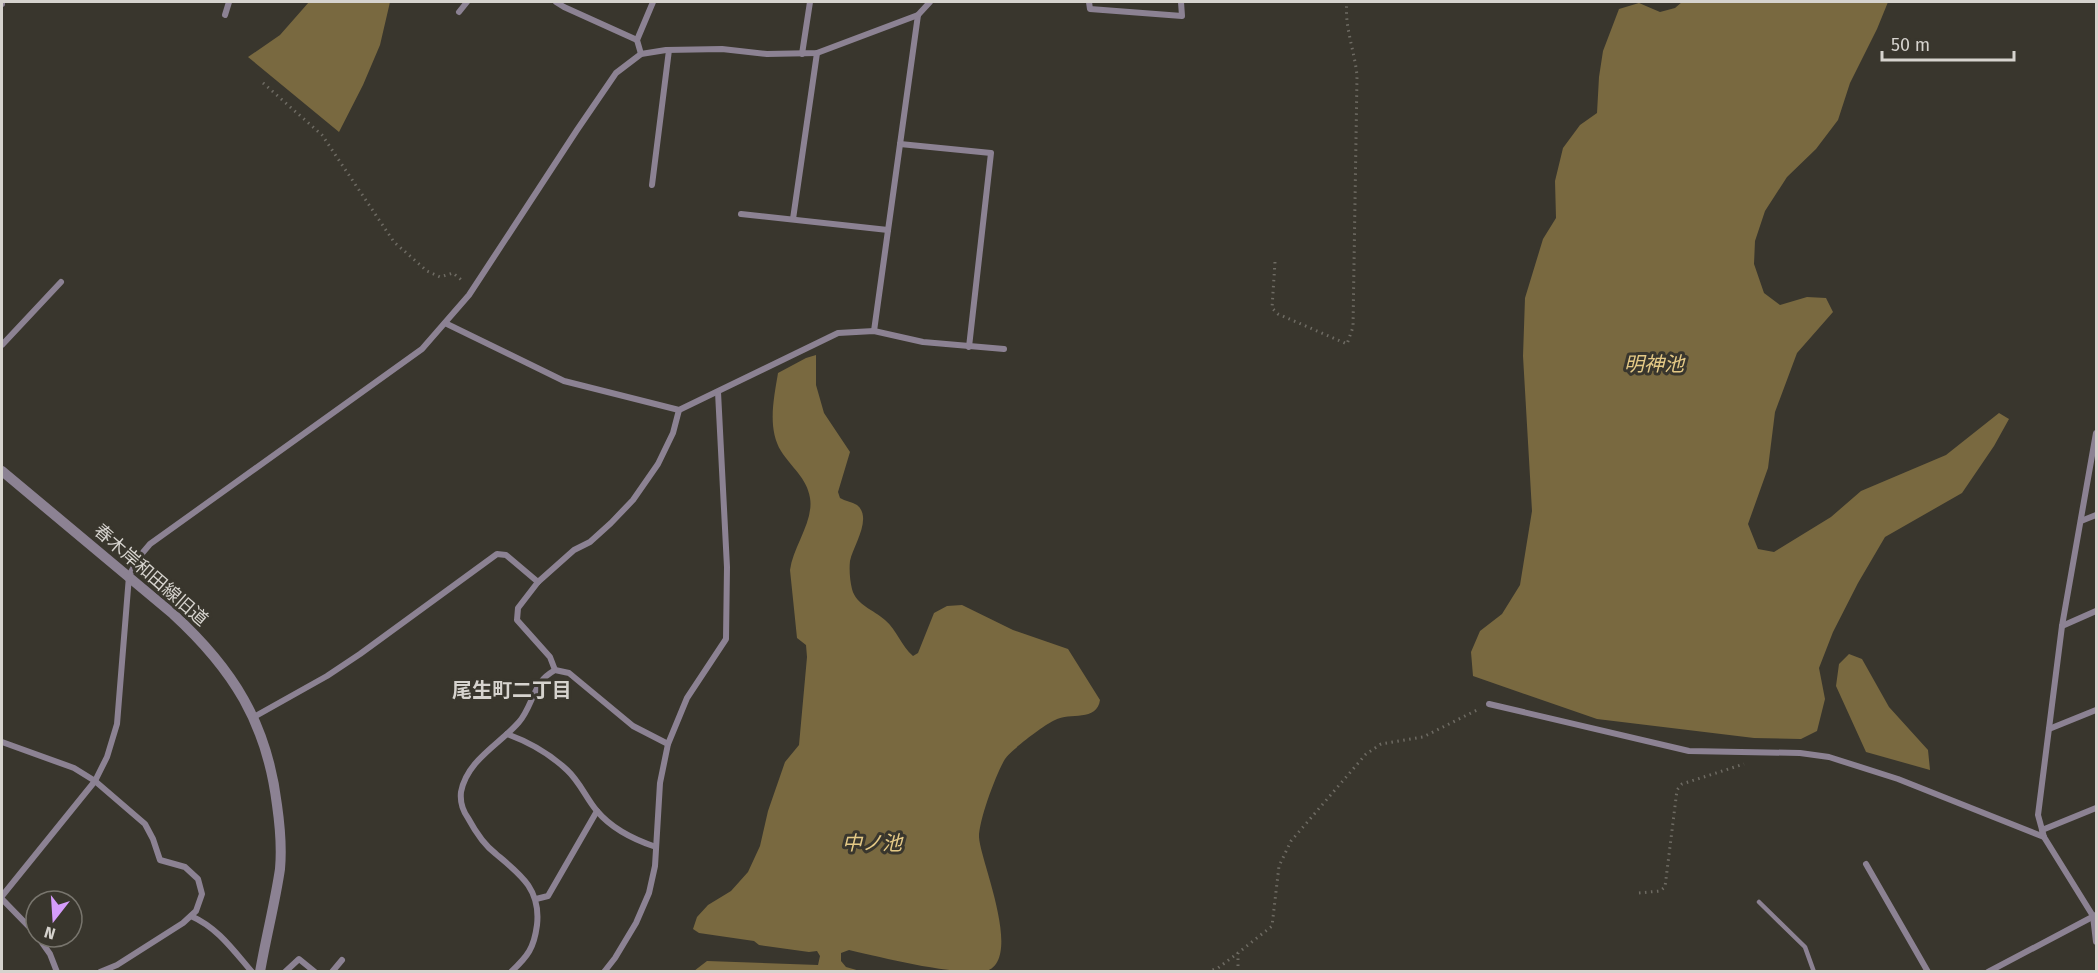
<svg xmlns="http://www.w3.org/2000/svg" width="2098" height="973" viewBox="0 0 2098 973" font-family="'Fira Sans','Noto Sans JP',sans-serif">
  <rect width="100%" height="100%" fill="#39362d"/>
  <!-- water -->
  <g fill="#796940">
    <polygon points="309,2 390,2 380,45 363,85 339,132 248,57 280,35"/>
    <polygon points="1682,2 1888,2 1877,29 1850,83 1838,120 1816,149 1787,177 1765,211 1755,241 1754,264 1764,293 1780,305 1807,297 1826,298 1833,312 1797,353 1775,412 1768,468 1748,524 1758,549 1774,552 1831,517 1861,491 1946,455 1999,413 2009,419 1994,446 1962,493 1885,537 1858,583 1833,632 1819,668 1825,699 1817,731 1801,739 1754,738 1597,719 1473,676 1471,652 1480,631 1502,614 1520,585 1532,511 1523,356 1525,298 1543,239 1556,218 1555,181 1563,148 1580,125 1597,113 1599,77 1603,51 1619,9 1639,3 1660,12 1675,8"/>
    <path d="M 816,355 L 816,385 L 824,413 L 850,452 L 838,492 L 840,498 C 845,501 852,502 857,505 C 873,518 853,546 850,561 C 849,570 850,581 852,589 C 856,605 874,610 885,620 C 897,630 901,646 913,656 L 918,653 L 934,613 L 947,606 L 962,605 L 1013,630 L 1068,649 L 1100,700 C 1097,722 1070,712 1055,720 C 1044,725 1011,750 1005,759 C 996,774 979,820 979,837 C 980,861 1026,964 983,972 C 944,973 888,959 849,950 L 841,953 L 841,961 L 846,967 L 860,971 L 694,971 L 707,961 L 818,965 L 820,956 L 817,951 L 809,952 L 759,945 L 754,941 L 699,933 L 693,929 L 697,917 L 708,905 L 731,891 L 748,872 L 760,846 L 768,811 L 785,762 L 799,745 L 807,657 L 806,645 L 797,638 L 790,570 C 793,547 814,521 810,498 C 807,478 791,467 781,451 C 767,428 774,398 778,373 L 806,358 Z"/>
    <polygon points="1849,654 1862,659 1889,707 1928,750 1930,770 1866,752 1836,686 1839,664"/>
  </g>
  <g fill="none" stroke-linecap="round" stroke-linejoin="round">
    <!-- path -->
    <g stroke="#6e6b63" stroke-width="3" stroke-dasharray="1.5 4.5" stroke-linecap="butt">
      <polyline points="263,83 322,135 394,242 427,271 440,277 453,273 464,282"/>
      <path d="M 1275,262 L 1272,308 L 1278,314 L 1347,344 L 1353,327 L 1357,76 C 1355,52 1344,26 1347,2"/>
      <polyline points="1639,893 1660,891 1665,887 1677,790 1682,784 1744,764"/>
      <polyline points="1207,972 1218,968 1238,953"/>
      <polyline points="1238,972 1238,953 1272,926 1279,866 1291,841 1366,754 1381,744 1423,737 1479,709"/>
    </g>
    <!-- service -->
    <polyline stroke="#8c8293" stroke-width="4.5" points="1759,902 1805,947 1814,972"/>
    <!-- minor -->
    <g stroke="#8c8293" stroke-width="6">
      <polyline points="556,2 564,7 637,40"/>
      <polyline points="1089,2 1090,9 1182,16 1181,2"/>
      <polyline points="2,4 2,2"/>
      <polyline points="459,12 467,2"/>
      <polyline points="225,15 229,2"/>
      <polyline points="641,54 637,40 653,2"/>
      <polyline points="802,54 810,2"/>
      <polyline points="900,144 991,153 969,347"/>
      <polyline points="652,185 669,50"/>
      <polyline points="741,214 888,230"/>
      <polyline points="793,219 817,53"/>
      <polyline points="445,323 564,381 679,410 838,333 874,331 923,342 1004,349"/>
      <polyline points="874,331 918,15"/>
      <polyline points="2,345 61,282"/>
      <polyline points="2096,433 2062,626 2038,815 2044,837 2093,916 2096,942"/>
      <polyline points="2081,521 2096,515"/>
      <polyline points="2062,626 2096,611"/>
      <polyline points="555,670 550,657 517,620 518,608 538,582 574,550 590,542 611,523 633,500 658,464 673,433 679,410"/>
      <polyline points="1489,704 1689,751 1800,753 1829,757 1898,779 2044,837"/>
      <polyline points="254,717 327,676 360,654 497,554 506,555 538,582"/>
      <polyline points="2049,729 2096,710"/>
      <path d="M 507,734 C 529,742 550,754 567,770 C 580,782 586,798 597,811 C 612,829 635,840 656,847"/>
      <polyline points="2,742 74,768 95,781 145,824 153,839 160,860 185,867 198,879 202,894 196,911 183,923 117,965 100,972"/>
      <polyline points="2042,830 2096,808"/>
      <polyline points="1866,864 1928,972"/>
      <polyline points="2,896 95,781 107,757 117,724 129,576 139,557 150,544 422,349 469,295 577,130 616,73 641,54 666,50 722,49 767,54 817,53 918,15 930,2"/>
      <polyline points="2,899 36,934"/>
      <polyline points="536,899 548,896 597,811"/>
      <path d="M 191,916 C 218,928 233,950 252,972"/>
      <polyline points="38,937 50,954 57,972"/>
      <polyline points="285,972 299,959 315,972"/>
      <polyline points="332,972 342,960"/>
      <path d="M 511,972 C 528,956 534,948 537,925 C 541,889 520,874 496,854 C 484,845 475,831 468,818 C 463,811 460,801 461,792 C 467,760 500,744 519,722 C 529,711 532,694 541,682 C 544,677 550,673 555,670 L 569,673 L 633,726 L 668,744"/>
      <polyline points="604,972 615,958 636,923 649,893 655,866 660,783 668,744 687,698 726,639 727,567 718,392"/>
      <polyline points="1988,972 2096,915"/>
    </g>
    <!-- tertiary -->
    <path stroke="#8c8293" stroke-width="10" d="M 2,471 L 173,614 C 233,669 267,723 277,805 C 280,826 282,847 280,869 C 275,903 266,937 260,972"/>
  </g>
  <g text-anchor="middle" dominant-baseline="central" stroke-width="6" stroke-linejoin="round" paint-order="stroke">
    <!-- street labels -->
    <g font-size="18" fill="#d6d3ce" stroke="#39362d">
      <text transform="translate(151 575) rotate(41)">春木岸和田線旧道</text>
    </g>
    <!-- water labels -->
    <g font-size="20" font-style="italic" fill="#e4c986" stroke="#39362d">
      <text x="1654" y="364">明神池</text>
      <text x="872" y="843">中ノ池</text>
    </g>
    <!-- neighbourhood labels -->
    <g font-size="20" font-weight="bold" fill="#d6d3ce" stroke="#39362d">
      <text x="512" y="690">尾生町二丁目</text>
    </g>
  </g>
  <!-- border -->
  <rect width="2098" height="973" fill="none" stroke="#d6d3ce" stroke-width="6"/>
  <!-- north arrow -->
  <g transform="translate(54 919) rotate(197)"><circle r="28" fill="#39362d" stroke="#78756d" stroke-width="1.5"/>
  <path d="M0-4.5L10 22L0 15L-10 22Z" fill="#d59cfb"/>
  <text y="-9" font-size="16" font-weight="bold" text-anchor="middle" fill="#d6d3ce">N</text>
  </g>
  <!-- scale -->
  <path d="M1882 51v9h132v-9" fill="none" stroke="#d6d3ce" stroke-width="3"/>
  <text x="1891" y="51" font-size="18" fill="#d6d3ce" stroke="#39362d" stroke-width="4.5" paint-order="stroke">50 m</text>
</svg>
